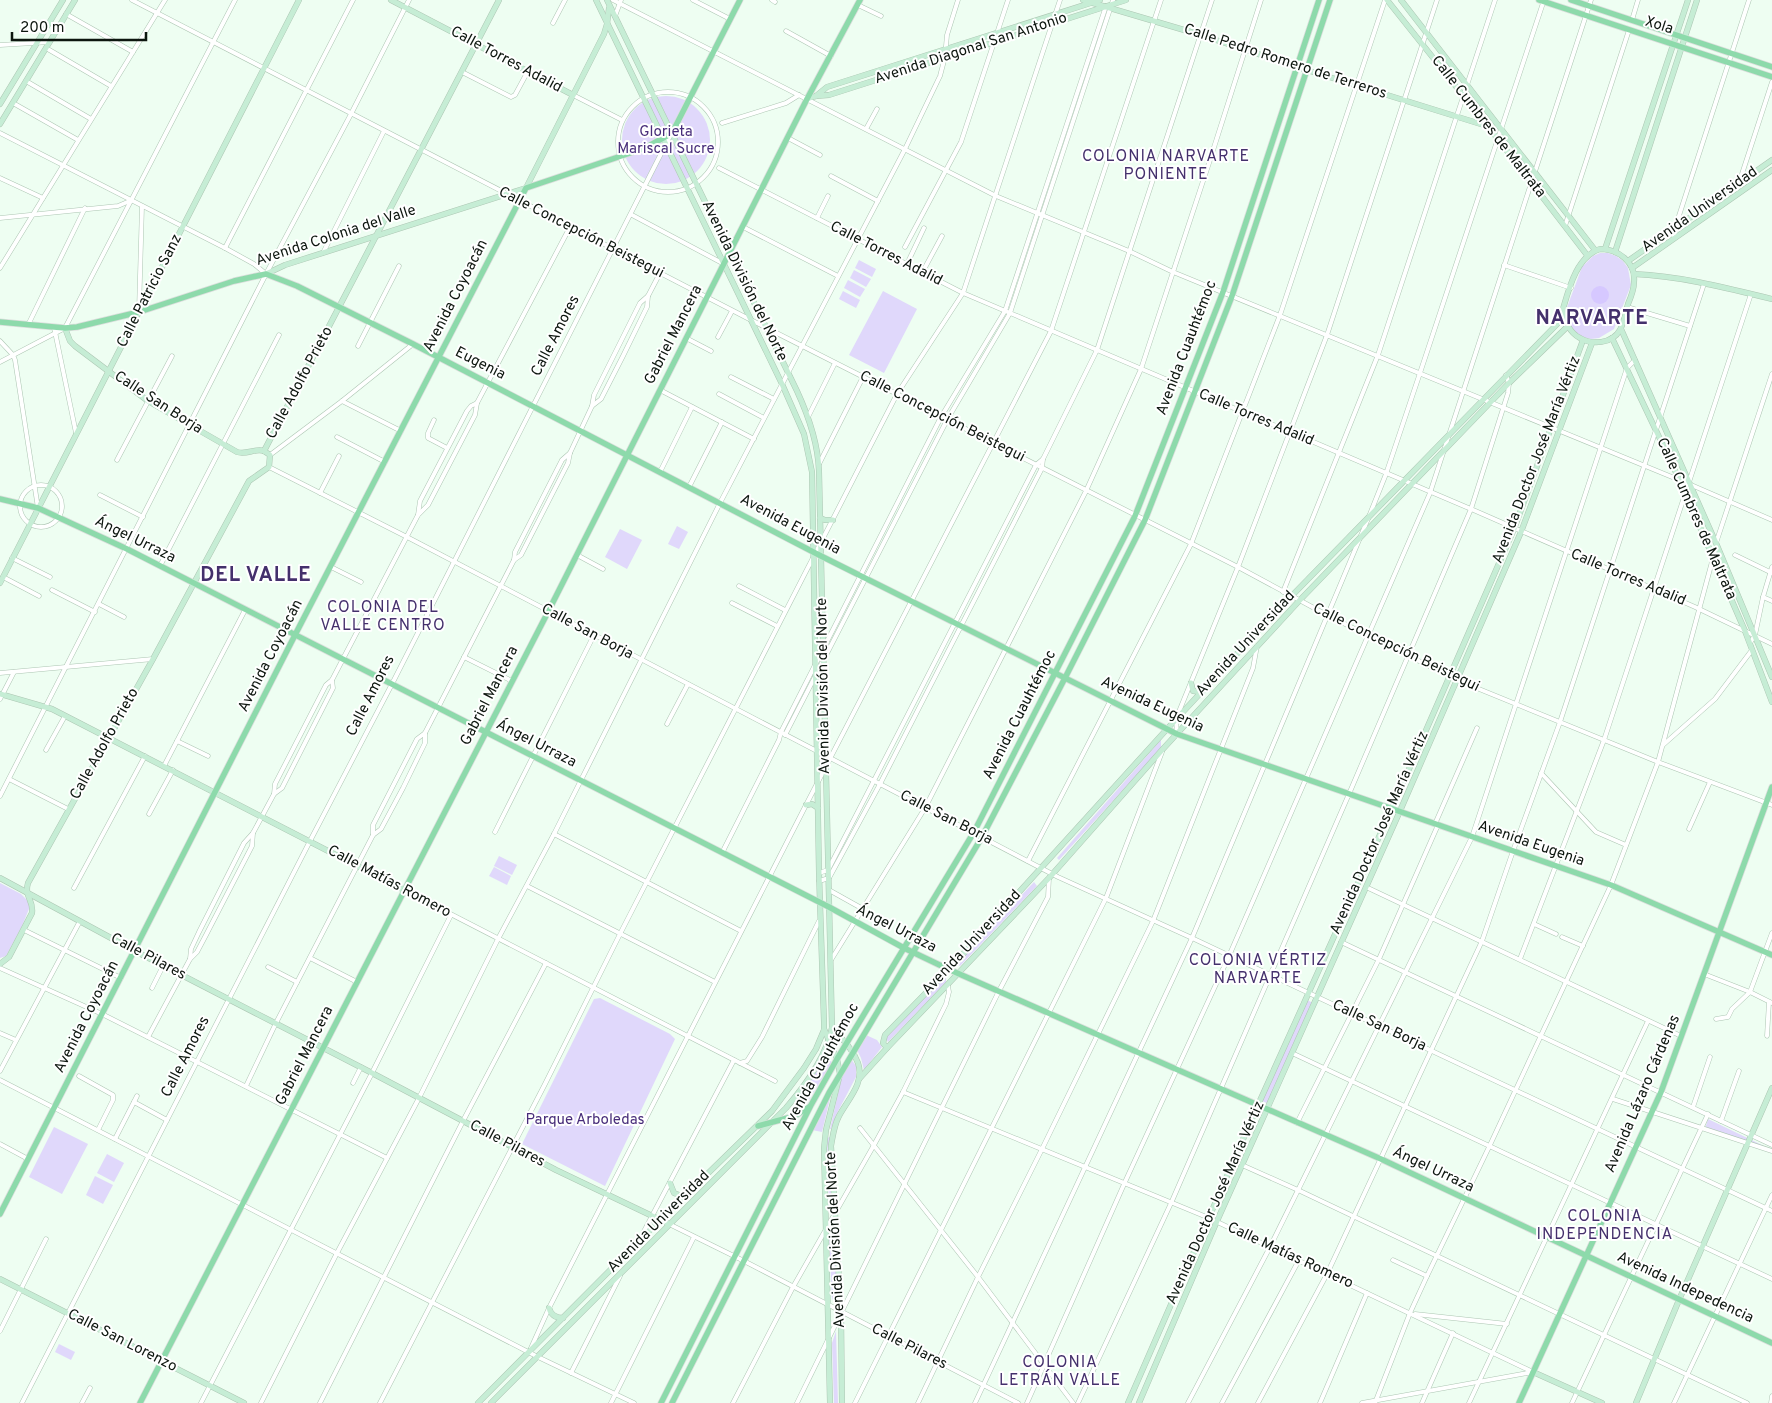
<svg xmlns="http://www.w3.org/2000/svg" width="1772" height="1403" viewBox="0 0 1772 1403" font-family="Overpass,sans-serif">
  <rect width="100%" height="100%" fill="#eefef2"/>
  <!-- green -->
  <g fill="#e0d8fb">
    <circle cx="666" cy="140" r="44"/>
    <polygon points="1600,253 1608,253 1616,256 1623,261 1628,268 1631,285 1614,329 1599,338 1591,339 1582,337 1575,333 1570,326 1566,310 1582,267 1593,256"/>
    <polygon points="859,260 876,269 872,277 855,268"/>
    <polygon points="854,270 871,279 866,287 850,278"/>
    <polygon points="848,280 865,289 860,297 844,288"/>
    <polygon points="843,291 860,300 856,308 839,299"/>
    <polygon points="883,291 917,309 884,373 849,355"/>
    <polygon points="677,526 688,532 679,549 668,544"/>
    <polygon points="620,529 642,540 627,569 605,557"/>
    <polygon points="1161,740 1161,748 1059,860 1057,858"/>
    <polygon points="499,856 517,865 512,875 494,866"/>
    <polygon points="494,867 511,876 507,885 489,876"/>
    <polygon points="1034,882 1037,886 960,966 956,964"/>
    <polygon points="0,883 21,894 31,904 22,926 6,956 0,958"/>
    <polygon points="946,976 946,982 888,1042 886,1038"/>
    <polygon points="600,998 670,1034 675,1039 605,1186 522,1144 594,999"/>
    <polygon points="1307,1000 1313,1003 1269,1104 1262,1101"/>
    <polygon points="866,1035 877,1040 882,1047 864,1070 861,1058 857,1050"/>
    <polygon points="830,1050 831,1064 805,1106 791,1113"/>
    <polygon points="851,1059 856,1066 856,1077 836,1115 831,1129 830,1129 843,1072"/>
    <polygon points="832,1090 822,1132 812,1130 817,1124"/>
    <polygon points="1708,1119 1764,1146 1764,1147 1705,1129"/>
    <polygon points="54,1127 88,1144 62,1194 29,1177"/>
    <polygon points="830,1137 828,1156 833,1208 829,1212 827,1138"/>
    <polygon points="107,1154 124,1163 114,1182 97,1173"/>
    <polygon points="95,1176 113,1185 103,1204 86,1195"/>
    <polygon points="834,1230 837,1294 832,1300 829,1236"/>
    <polygon points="836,1331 838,1403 834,1403 832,1343"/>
    <polygon points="59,1344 75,1352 71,1360 55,1352"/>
  </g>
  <!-- water -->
  <circle fill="#d6c8ff" cx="1600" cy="295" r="9"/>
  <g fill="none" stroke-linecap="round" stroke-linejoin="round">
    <!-- street casing -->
    <g stroke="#adc6b3" stroke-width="5">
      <g id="street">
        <polyline points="132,0 751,320 1238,567 1327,615 1457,680 1658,762 1772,805"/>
        <polyline points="613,0 996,196 1129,251 1173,272 1689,484 1772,520"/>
        <polyline points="693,0 730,19"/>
        <polyline points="772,0 775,2"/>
        <polyline points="858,5 881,16"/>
        <polyline points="66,14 133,52"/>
        <polyline points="615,16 621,0"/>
        <polyline points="1632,20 1638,0"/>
        <polyline points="553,23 565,0"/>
        <polyline points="786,31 831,56"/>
        <polyline points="0,45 50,42"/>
        <polyline points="46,48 111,86"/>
        <polyline points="462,72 511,97 515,95 528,71"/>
        <polyline points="26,81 91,119"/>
        <circle cx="668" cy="142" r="50"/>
        <polyline points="573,95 622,120"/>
        <polyline points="13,103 78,140"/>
        <polyline points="722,123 786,103 799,95"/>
        <polyline points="866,129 877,109"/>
        <polyline points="0,133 225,248 254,264 266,274"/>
        <polyline points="788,138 820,155"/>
        <polyline points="719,168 963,293 1471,509 1695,607 1772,644"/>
        <polyline points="831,176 878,201"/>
        <polyline points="0,178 43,198"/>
        <polyline points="1739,183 1772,82"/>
        <polyline points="632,215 724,264"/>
        <polyline points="0,218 118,206 132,200"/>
        <polyline points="817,218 828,196"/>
        <polyline points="1565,226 1629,30"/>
        <polyline points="743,227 838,276"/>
        <polyline points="1674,238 1675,228 1749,0"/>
        <polyline points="905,247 961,142 1008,0"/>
        <polyline points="225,248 353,0"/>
        <polyline points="323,253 384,131"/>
        <polyline points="907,264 924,228"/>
        <polyline points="1504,265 1571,288"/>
        <polyline points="0,268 165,0"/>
        <polyline points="922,273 942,236"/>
        <polyline points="1627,307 1690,326"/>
        <polyline points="139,311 142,206"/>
        <polyline points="28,325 85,208"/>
        <polyline points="54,327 76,433"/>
        <polyline points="718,337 732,311"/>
        <polyline points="686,338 711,351"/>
        <polyline points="0,341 13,355 15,360 38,508"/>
        <polyline points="358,346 399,266"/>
        <polyline points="0,362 65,328 235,0"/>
        <polyline points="731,377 774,399"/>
        <polyline points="660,390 754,439"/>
        <polyline points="719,394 764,418"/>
        <polyline points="342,401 401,431"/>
        <polyline points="592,406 601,399 623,356 647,307 648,296 660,273"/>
        <polyline points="808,417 835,363"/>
        <polyline points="434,420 428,433 428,438 447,448"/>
        <polyline points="337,437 385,462"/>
        <polyline points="270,455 342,401 413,344"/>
        <polyline points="117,460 172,356"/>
        <polyline points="819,464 863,377"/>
        <polyline points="269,467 407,537 1058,877 1192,938 1772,1211"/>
        <polyline points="660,472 692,407"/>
        <circle cx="41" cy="506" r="21"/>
        <polyline points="689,487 722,422"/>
        <polyline points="320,493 339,456"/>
        <polyline points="100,495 143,517"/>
        <polyline points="418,515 420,501 467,411 471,406 477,403"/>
        <polyline points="1716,543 1772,374"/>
        <polyline points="577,555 603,569"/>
        <polyline points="1735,555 1772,573"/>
        <polyline points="12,558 50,577"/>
        <polyline points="514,560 521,555 568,463 570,453 592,406 594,395 640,303 648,296"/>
        <polyline points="160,566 279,335"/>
        <polyline points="331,567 361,582"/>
        <polyline points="3,577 39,596"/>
        <polyline points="739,586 785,610"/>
        <polyline points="52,590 95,612"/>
        <polyline points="1283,592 1378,355 1495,0"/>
        <polyline points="1763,597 1772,601"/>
        <polyline points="732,603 777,626"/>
        <polyline points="99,604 124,617"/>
        <polyline points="1750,643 1755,635 1763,597 1772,567"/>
        <polyline points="464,657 512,681"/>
        <polyline points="0,673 153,659"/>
        <polyline points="0,699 14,672"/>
        <polyline points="667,724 688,684"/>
        <polyline points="1177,734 1176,719 1238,567 1327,335 1437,0"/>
        <polyline points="785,735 947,420 1010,313 1113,0"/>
        <polyline points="177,741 208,756"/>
        <polyline points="1663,745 1715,699 1752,650"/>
        <polyline points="46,750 65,716"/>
        <polyline points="164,766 245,610"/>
        <polyline points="1541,773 1596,832 1626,845"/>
        <polyline points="9,779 68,809"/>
        <polyline points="274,794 282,788 333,688 332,680"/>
        <polyline points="0,796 266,274 351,114 409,0"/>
        <polyline points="149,814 173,770"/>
        <polyline points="1435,824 1477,728"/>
        <polyline points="1689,829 1710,782"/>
        <polyline points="495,832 594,635"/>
        <polyline points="554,834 741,931"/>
        <polyline points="373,835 373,825 417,739 425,733 514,560 515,552 562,460 570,453"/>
        <polyline points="722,853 779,740 781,732 941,417 1005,311 1106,6"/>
        <polyline points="1028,861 1191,544 1280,315 1385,0"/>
        <polyline points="819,873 828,870 1036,465 1043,459"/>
        <polyline points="819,881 829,878 880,784 1042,468 1043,459 1097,350 1212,0"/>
        <polyline points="527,886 715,982"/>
        <polyline points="1366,887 1681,1036"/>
        <polyline points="74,888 145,756"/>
        <polyline points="404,890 775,1081"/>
        <polyline points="829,890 863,909"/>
        <polyline points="1534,924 1556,934"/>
        <polyline points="24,930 121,978"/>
        <polyline points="1562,937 1583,946"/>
        <polyline points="1341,942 1772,1145"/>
        <polyline points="310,958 357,982"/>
        <polyline points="190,959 191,949 199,932 244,843 253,833 274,794 275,784 326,685 332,680 418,515 428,505 475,415 477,403 570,227"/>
        <polyline points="1520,959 1604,740 1751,294"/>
        <polyline points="831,960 925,808 1086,491 1141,369 1209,163 1261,0"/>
        <polyline points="268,967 297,982"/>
        <polyline points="0,968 102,1014 387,1158"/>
        <polyline points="1704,974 1750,992 1772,1003"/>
        <polyline points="152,988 163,966"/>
        <polyline points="1716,1019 1728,1017 1732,1009 1750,992 1772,933"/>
        <polyline points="0,1033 16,1040"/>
        <polyline points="1767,1036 1769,1002"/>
        <polyline points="148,1037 190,959 197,952 206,935 252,846 253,833"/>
        <polyline points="1292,1053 1772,1279"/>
        <polyline points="740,1063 747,1061 762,1037 819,921"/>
        <polyline points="0,1071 80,921"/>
        <polyline points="79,1076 113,1095 113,1100 98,1130"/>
        <polyline points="0,1080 538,1357 634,1403"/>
        <polyline points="353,1083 361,1067"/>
        <polyline points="246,1086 276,1023 373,835 381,829 403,788 425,743 425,733"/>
        <polyline points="903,1092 1209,1218 1533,1372"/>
        <polyline points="1613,1099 1772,1151"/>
        <polyline points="134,1102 167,1120"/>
        <polyline points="1693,1107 1710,1057"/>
        <polyline points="1721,1121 1739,1071"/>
        <polyline points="1297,1123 1379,959 1438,825"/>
        <polyline points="860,1128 978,1277 1073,1403"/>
        <polyline points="115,1139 137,1096"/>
        <polyline points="0,1144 28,1159"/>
        <polyline points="1242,1165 1298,1190 1747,1403"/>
        <polyline points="669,1224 744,1261 1018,1403"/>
        <polyline points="641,1237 734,1060"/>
        <polyline points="1393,1260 1427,1276"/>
        <polyline points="1415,1314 1507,1324"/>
        <polyline points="0,1331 46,1239"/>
        <polyline points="531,1348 549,1308 806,805 1051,331 1161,0"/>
        <polyline points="571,1373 620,1276"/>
        <polyline points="22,1403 310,841 392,684 671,134"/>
        <polyline points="82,1403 90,1388"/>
        <polyline points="201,1403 372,1073 451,915"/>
        <polyline points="261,1403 337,1253 419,1098 498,939 554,834 720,503 905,149 940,76 945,57 947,35 958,0"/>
        <polyline points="320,1403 463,1121 546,963"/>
        <polyline points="380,1403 545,1084 620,934 897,394 963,293 1060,0"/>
        <polyline points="611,1403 694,1237"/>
        <polyline points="733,1403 793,1287 874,1145 903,1092 946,1004 949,992 948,986"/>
        <polyline points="797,1403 999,991 1048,897 1049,878"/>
        <polyline points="855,1403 1106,898 1162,752"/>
        <polyline points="918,1403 978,1277 1042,1149 1153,921 1253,668 1257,646"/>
        <polyline points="975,1403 1192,938 1370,514 1386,474 1420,373 1544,0"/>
        <polyline points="1027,1403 1125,1182 1229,956 1430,493 1591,0"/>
        <polyline points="1078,1403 1172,1201 1349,794 1471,509 1508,393 1509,383 1506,375"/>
        <polyline points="1188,1403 1270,1247 1472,837 1627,368 1635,360"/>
        <polyline points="1222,1403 1299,1260"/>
        <polyline points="1258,1403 1327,1274 1482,941 1513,851 1560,722 1704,284"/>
        <polyline points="1320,1403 1367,1293"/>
        <polyline points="1362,1403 1533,1372"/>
        <polyline points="1375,1403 1410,1313 1427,1276 1490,1145 1611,885 1658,762 1713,558"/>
        <polyline points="1422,1403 1453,1333"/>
        <polyline points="1469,1403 1648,1021"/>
        <polyline points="1572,1403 1708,1114"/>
        <polyline points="1674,1403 1772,1195"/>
        <polyline points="1771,1403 1772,1396"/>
      </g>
    </g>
    <!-- secondary casing -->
    <g stroke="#adc6b3" stroke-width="6">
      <g id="secondary">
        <polyline points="391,0 573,95"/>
        <polyline points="596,0 782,384 804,434 812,472 819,873 824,1022 824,1029 837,1059 840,1074 826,1130 824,1148 830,1403"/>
        <polyline points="1083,0 1201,35 1297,67 1487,126"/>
        <polyline points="1387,0 1497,138 1587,255"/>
        <polyline points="1401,0 1595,250"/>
        <polyline points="816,96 827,87 1100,0"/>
        <polyline points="807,99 816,96 829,95 1126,0"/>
        <polyline points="0,104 63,0"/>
        <polyline points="0,124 75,0"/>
        <path d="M 1600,249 C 1618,249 1636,262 1634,282 C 1634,289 1631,297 1628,304 C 1626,312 1624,322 1620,330 C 1612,344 1592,345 1580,338 C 1570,333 1564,321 1563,309 C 1569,288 1577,256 1600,249 Z"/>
        <polyline points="1605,249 1688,0"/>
        <polyline points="1615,252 1697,0"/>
        <polyline points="1628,261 1772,160"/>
        <polyline points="1632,268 1772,170"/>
        <polyline points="266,274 285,265 526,188 604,34 607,24 609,8"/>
        <path d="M 1634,274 C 1681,276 1727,288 1772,299"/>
        <path d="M 65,328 L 70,341 L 75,346 L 148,401 L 237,452 C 247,455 255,448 264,451"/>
        <polyline points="1621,329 1716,543 1772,677"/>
        <polyline points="1612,338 1680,481 1745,631 1772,702"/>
        <polyline points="264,451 499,0"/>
        <polyline points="820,518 825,520 833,520"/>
        <polyline points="0,583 299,0"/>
        <polyline points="1191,683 1193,691 1202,692"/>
        <polyline points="0,694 52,709 404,890"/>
        <polyline points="806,805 812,804 818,808"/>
        <polyline points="0,878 135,951 372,1073 556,1170 669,1224"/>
        <path d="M 0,964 L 9,957 L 32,913 C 34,900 24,897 28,883 L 153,659 L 249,481 L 269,467 L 270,455 L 264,451"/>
        <path d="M 832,1028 C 842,1039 853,1049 858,1063 C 865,1083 848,1099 839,1116 C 834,1125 833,1135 831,1146 L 841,1312 L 842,1403"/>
        <polyline points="887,1048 883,1043 885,1035 953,965 1167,729 1275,613 1564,317"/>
        <polyline points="859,1079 887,1048 1049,878 1162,750 1299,601 1509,383 1568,326"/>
        <polyline points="670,1183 674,1193 684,1197"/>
        <polyline points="0,1279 244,1403"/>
        <path d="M 549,1308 C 551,1315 556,1318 563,1318"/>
        <polyline points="1533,1372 1602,1403"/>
        <polyline points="478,1403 660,1220 772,1111 804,1068 816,1049 824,1030"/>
        <path d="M 491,1403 L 786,1108 C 805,1086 826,1056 832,1028 L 819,471 C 818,443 809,417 797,391 L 607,0"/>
        <polyline points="1128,1403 1258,1105 1392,808 1514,529 1583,340"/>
        <polyline points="1139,1403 1217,1221 1400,811 1521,532 1592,343"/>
        <polyline points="1636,1403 1679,1300 1772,1088"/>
      </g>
    </g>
    <!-- primary casing -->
    <g stroke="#dddedd" stroke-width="7">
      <g id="primary">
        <polyline points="1539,0 1772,77"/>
        <polyline points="1571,0 1772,67"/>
        <polyline points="0,322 65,328 77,327 139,312 234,281 266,274 297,286 413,344 821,556 1177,734 1611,885 1772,955"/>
        <polyline points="0,499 38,508 127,549 829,907 904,948 948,969 1381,1159 1772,1343"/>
        <polyline points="758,1126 795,1116 809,1107"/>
        <polyline points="0,1214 295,635 526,188 645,148 672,133 740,0"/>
        <polyline points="140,1403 548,612 807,99 860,0"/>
        <polyline points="661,1403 811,1105 837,1059 974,832 1135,516 1223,292 1319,0"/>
        <polyline points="672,1403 829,1093 982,837 1065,678 1145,520 1232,296 1330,0"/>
        <polyline points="1519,1403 1661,1092 1772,787"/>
      </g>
    </g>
    <!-- street -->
    <use href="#street" stroke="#fff" stroke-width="4"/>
    <!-- secondary -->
    <use href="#secondary" stroke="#c6edd5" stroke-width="5"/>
    <!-- primary -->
    <use href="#primary" stroke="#8ddaab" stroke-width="5.5"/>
  </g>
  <g text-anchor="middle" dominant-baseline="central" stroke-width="4" stroke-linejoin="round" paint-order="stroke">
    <!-- street labels -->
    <g font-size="15" fill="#0d160f" stroke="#fff">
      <text transform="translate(1659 26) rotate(18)">Xola</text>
      <text transform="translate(971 49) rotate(-18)">Avenida Diagonal San Antonio</text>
      <text transform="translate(506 60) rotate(28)">Calle Torres Adalid</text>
      <text transform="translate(1285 62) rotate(18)">Calle Pedro Romero de Terreros</text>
      <text transform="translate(1488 127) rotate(52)">Calle Cumbres de Maltrata</text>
      <text transform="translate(1700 210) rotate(-35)">Avenida Universidad</text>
      <text transform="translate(581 233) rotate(27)">Calle Concepción Beistegui</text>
      <text transform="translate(336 236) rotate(-18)">Avenida Colonia del Valle</text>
      <text transform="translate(886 254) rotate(27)">Calle Torres Adalid</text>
      <text transform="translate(744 281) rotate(64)">Avenida División del Norte</text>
      <text transform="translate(150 291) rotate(-63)">Calle Patricio Sanz</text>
      <text transform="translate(456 296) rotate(-63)">Avenida Coyoacán</text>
      <text transform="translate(674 335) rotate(-63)">Gabriel Mancera</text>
      <text transform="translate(556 336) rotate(-63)">Calle Amores</text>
      <text transform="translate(1187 348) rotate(-69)">Avenida Cuauhtémoc</text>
      <text transform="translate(480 364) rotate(27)">Eugenia</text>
      <text transform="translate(300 383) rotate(-62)">Calle Adolfo Prieto</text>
      <text transform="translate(158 403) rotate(33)">Calle San Borja</text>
      <text transform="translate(942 417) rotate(27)">Calle Concepción Beistegui</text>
      <text transform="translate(1256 418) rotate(23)">Calle Torres Adalid</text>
      <text transform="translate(1537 460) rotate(-69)">Avenida Doctor José María Vértiz</text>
      <text transform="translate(1696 519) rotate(66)">Calle Cumbres de Maltrata</text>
      <text transform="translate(790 525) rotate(28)">Avenida Eugenia</text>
      <text transform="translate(135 540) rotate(26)">Ángel Urraza</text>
      <text transform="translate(1628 578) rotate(23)">Calle Torres Adalid</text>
      <text transform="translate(587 632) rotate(28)">Calle San Borja</text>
      <text transform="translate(1246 644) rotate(-47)">Avenida Universidad</text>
      <text transform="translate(1396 648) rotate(26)">Calle Concepción Beistegui</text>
      <text transform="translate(271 656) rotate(-63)">Avenida Coyoacán</text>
      <text transform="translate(824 686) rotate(-91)">Avenida División del Norte</text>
      <text transform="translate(371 696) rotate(-63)">Calle Amores</text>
      <text transform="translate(490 696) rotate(-63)">Gabriel Mancera</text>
      <text transform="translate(1152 705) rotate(25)">Avenida Eugenia</text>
      <text transform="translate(1020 715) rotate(-63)">Avenida Cuauhtémoc</text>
      <text transform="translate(105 744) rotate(-61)">Calle Adolfo Prieto</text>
      <text transform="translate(536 744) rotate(27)">Ángel Urraza</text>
      <text transform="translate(946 818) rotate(27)">Calle San Borja</text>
      <text transform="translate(1380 833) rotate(-66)">Avenida Doctor José María Vértiz</text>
      <text transform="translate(1531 844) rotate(19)">Avenida Eugenia</text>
      <text transform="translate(389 882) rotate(28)">Calle Matías Romero</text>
      <text transform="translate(896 929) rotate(27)">Ángel Urraza</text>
      <text transform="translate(972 943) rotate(-47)">Avenida Universidad</text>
      <text transform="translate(148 957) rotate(28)">Calle Pilares</text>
      <text transform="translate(87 1017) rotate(-63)">Avenida Coyoacán</text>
      <text transform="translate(1379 1026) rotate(25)">Calle San Borja</text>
      <text transform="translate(305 1056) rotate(-63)">Gabriel Mancera</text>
      <text transform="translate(186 1057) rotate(-63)">Calle Amores</text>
      <text transform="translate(821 1067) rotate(-61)">Avenida Cuauhtémoc</text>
      <text transform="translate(1643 1094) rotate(-67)">Avenida Lázaro Cárdenas</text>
      <text transform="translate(507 1144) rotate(28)">Calle Pilares</text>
      <text transform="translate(1433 1170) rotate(25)">Ángel Urraza</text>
      <text transform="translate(1216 1203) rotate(-66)">Avenida Doctor José María Vértiz</text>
      <text transform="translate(659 1222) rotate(-45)">Avenida Universidad</text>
      <text transform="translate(836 1240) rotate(-93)">Avenida División del Norte</text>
      <text transform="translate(1290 1256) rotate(25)">Calle Matías Romero</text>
      <text transform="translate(1685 1288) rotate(25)">Avenida Indepedencia</text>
      <text transform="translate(122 1341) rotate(27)">Calle San Lorenzo</text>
      <text transform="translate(909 1347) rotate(27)">Calle Pilares</text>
    </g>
    <!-- park labels -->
    <g font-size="15" fill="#482d7a" stroke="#fff">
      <text x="666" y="132">Glorieta<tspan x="666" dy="17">Mariscal Sucre</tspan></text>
      <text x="585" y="1120">Parque Arboledas</text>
    </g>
    <!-- neighbourhood labels -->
    <g font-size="16" letter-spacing="1" fill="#44306c" stroke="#fff">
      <text x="1166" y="157">COLONIA NARVARTE<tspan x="1166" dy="18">PONIENTE</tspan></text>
      <text x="383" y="608">COLONIA DEL<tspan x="383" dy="18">VALLE CENTRO</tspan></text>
      <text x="1258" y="961">COLONIA VÉRTIZ<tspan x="1258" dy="18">NARVARTE</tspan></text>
      <text x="1605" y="1217">COLONIA<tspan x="1605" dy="18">INDEPENDENCIA</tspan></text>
      <text x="1060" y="1363">COLONIA<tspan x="1060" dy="18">LETRÁN VALLE</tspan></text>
    </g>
    <!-- district labels -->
    <g font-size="20" font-weight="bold" letter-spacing="1" fill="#44306c" stroke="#fff">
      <text x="1592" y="319">NARVARTE</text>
      <text x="256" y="576">DEL VALLE</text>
    </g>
  </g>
  <!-- scale -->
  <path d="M12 32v8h134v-8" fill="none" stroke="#0d160f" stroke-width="2.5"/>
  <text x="20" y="32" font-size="15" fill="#0d160f" stroke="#ffffff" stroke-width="4" paint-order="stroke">200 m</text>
</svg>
